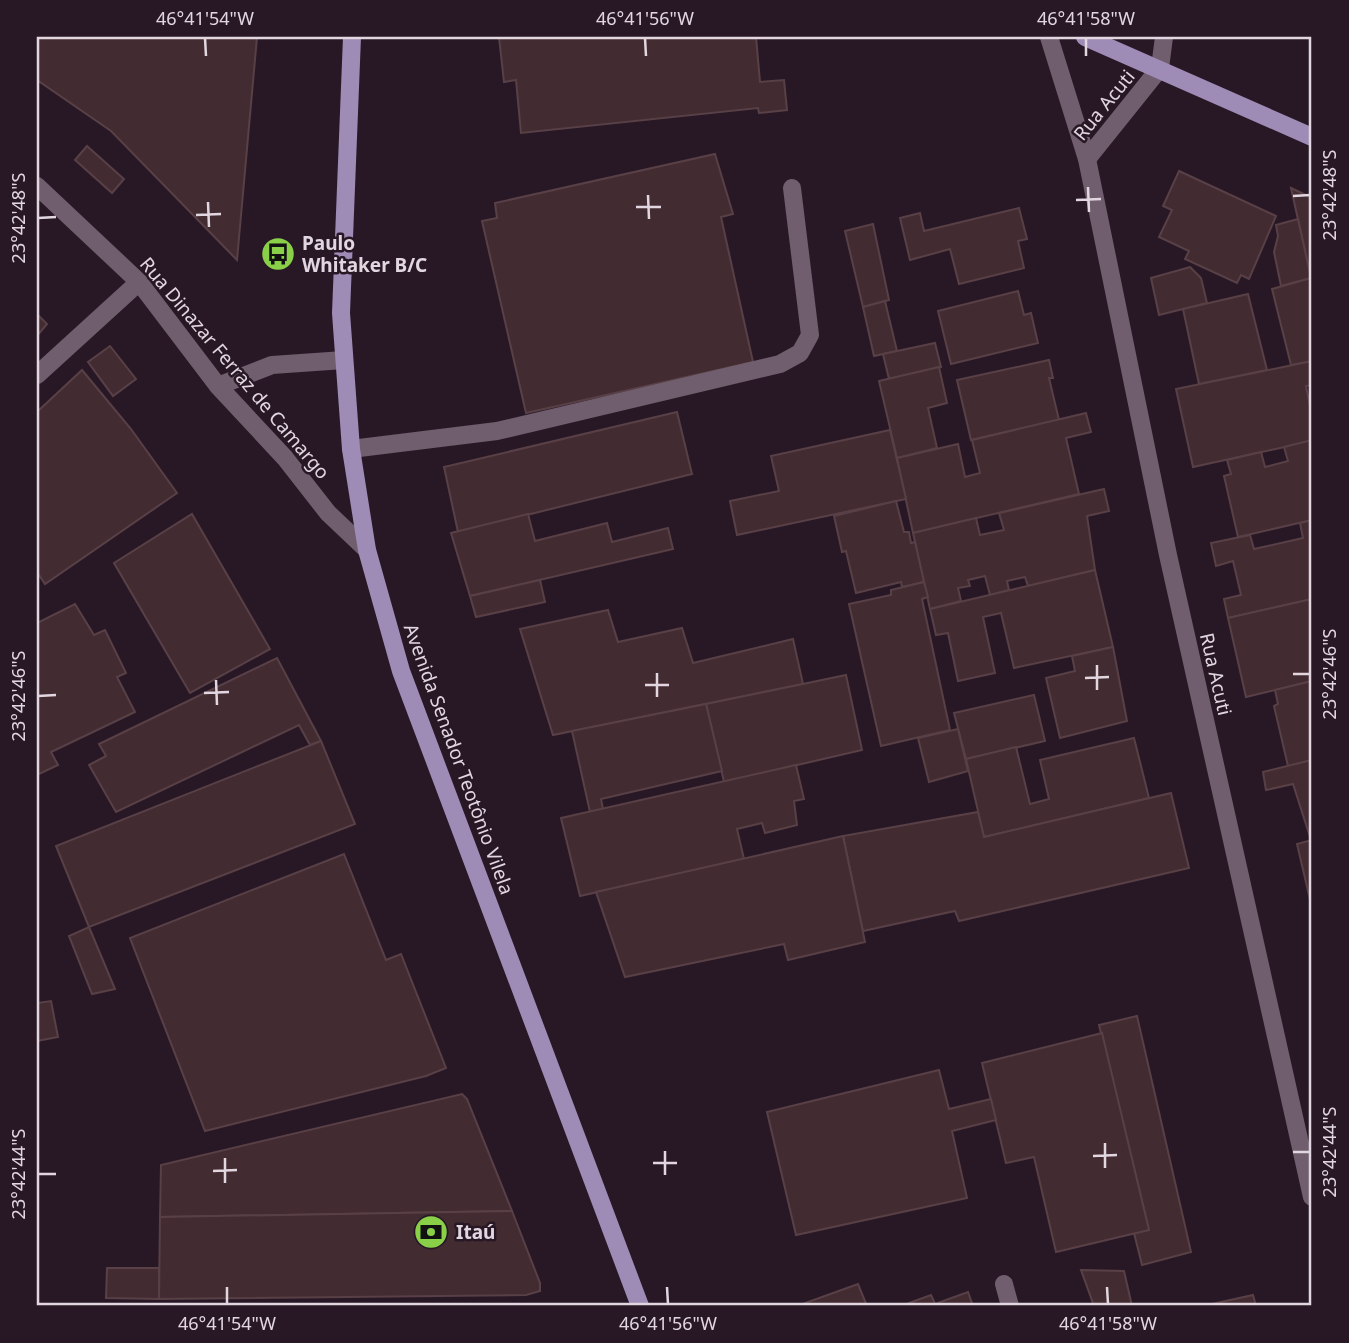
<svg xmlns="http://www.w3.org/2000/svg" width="1349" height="1343" viewBox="0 0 1349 1343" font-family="'Noto Sans',sans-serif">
  <rect width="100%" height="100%" fill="#281826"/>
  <!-- building -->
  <g fill="#432c31" stroke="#584046" stroke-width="2">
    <polygon points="37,37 257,37 237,260 111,131 37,80"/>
    <polygon points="499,37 756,37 760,82 784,80 787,110 759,113 758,108 521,133 516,80 504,82"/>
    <polygon points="87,146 124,179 112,193 75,160"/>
    <polygon points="715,154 733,214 721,217 753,362 526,413 482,221 497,218 495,203"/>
    <polygon points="1179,171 1276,216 1249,279 1241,275 1237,283 1185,259 1189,251 1159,237 1172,210 1163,206"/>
    <polygon points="1291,188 1312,198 1312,281 1311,278"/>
    <polygon points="1019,208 1027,239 1018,241 1024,268 959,284 950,249 910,260 900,218 920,213 924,231"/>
    <polygon points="1298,219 1311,278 1281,286 1274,252 1278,236 1276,225"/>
    <polygon points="873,224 889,300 863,307 845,231"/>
    <polygon points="1190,267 1201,278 1207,303 1159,315 1151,278"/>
    <polygon points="1311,278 1312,361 1291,365 1272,289"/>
    <polygon points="1018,291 1024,315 1031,313 1038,343 951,364 938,311"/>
    <polygon points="1248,294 1267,370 1199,384 1183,309"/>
    <polygon points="885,301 897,351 874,356 863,307"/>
    <polygon points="37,314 47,324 37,336"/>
    <polygon points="935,343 941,367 889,379 883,354"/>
    <polygon points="110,346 136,379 113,396 88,362"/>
    <polygon points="1049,360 1053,378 1049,378 1059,420 971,440 957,380"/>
    <polygon points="1312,361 1312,385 1306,386 1312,416 1312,441 1193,467 1176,389"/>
    <polygon points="939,367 947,403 928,408 937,448 897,458 879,381"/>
    <polygon points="82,370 131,429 177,493 45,584 37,572 37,412"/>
    <polygon points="677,412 692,474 458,532 444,467"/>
    <polygon points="1086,413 1091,432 1066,438 1079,494 913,533 897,458 958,444 965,477 980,473 972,440"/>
    <polygon points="890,430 906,499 737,535 730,501 779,491 771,456"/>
    <polygon points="1312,440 1312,520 1238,537 1224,476 1231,474 1227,460 1261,452 1265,467 1288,461 1284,447"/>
    <polygon points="1104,489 1109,511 1087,516 1095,570 1028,586 1025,577 1007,581 1009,590 990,595 985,576 968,580 970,586 958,588 961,601 930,609 913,533 976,518 980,535 1004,530 999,513"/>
    <polygon points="896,501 904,532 909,532 911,543 915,542 924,582 902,587 901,582 856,593 846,551 842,552 834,516"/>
    <polygon points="192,514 270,649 190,693 114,563"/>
    <polygon points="528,514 535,541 607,523 612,542 668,528 673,549 470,596 451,533"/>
    <polygon points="1312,520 1312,599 1228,618 1224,599 1241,595 1233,561 1216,566 1211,543 1250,535 1254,549 1303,538 1300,523"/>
    <polygon points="1095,570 1113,647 1014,668 1001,613 983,617 995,673 958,681 948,633 936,635 930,609"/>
    <polygon points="540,580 545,602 476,617 470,596"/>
    <polygon points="924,582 928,597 922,599 950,730 881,746 849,604 891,595 891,590"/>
    <polygon points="1312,599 1312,681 1246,697 1228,618"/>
    <polygon points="75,604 94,635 105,630 126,673 117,677 135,712 51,752 58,765 37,775 37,623"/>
    <polygon points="608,610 618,642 682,628 693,663 793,639 803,684 553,735 520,629"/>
    <polygon points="1113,647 1127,721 1060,738 1046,678 1075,671 1072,656"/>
    <polygon points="277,658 321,741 310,745 299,725 116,812 89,765 106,756 99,744"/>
    <polygon points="846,675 862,750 724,782 706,704"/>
    <polygon points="1312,681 1312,760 1288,766 1274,706 1278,704 1275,690"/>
    <polygon points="1034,695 1045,741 966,759 954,713"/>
    <polygon points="706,704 722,771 601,799 603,809 590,812 572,731"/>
    <polygon points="958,729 968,771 929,782 918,738"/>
    <polygon points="1134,738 1149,798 984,837 966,759 1016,747 1030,804 1049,799 1040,760"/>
    <polygon points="321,741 355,824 89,927 56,846"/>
    <polygon points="1312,760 1312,840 1311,840 1293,784 1266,790 1263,772"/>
    <polygon points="796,765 804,799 794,801 797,825 765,833 762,823 737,829 744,859 580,896 561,818"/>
    <polygon points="1171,793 1189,868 959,921 955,911 863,931 843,836 978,812 984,837"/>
    <polygon points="843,836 865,942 788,960 784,944 625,977 596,892"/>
    <polygon points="1312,840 1312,908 1297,844"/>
    <polygon points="344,854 386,960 401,954 446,1068 426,1076 205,1131 130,938"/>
    <polygon points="89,927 115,989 92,994 69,936"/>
    <polygon points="51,1001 58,1037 37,1041 37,1003"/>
    <polygon points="1137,1016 1191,1252 1142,1265 1134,1233 1149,1230 1099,1025"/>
    <polygon points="1102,1033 1149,1230 1056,1252 1034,1157 1006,1163 982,1063"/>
    <polygon points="939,1070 949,1109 991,1099 996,1120 952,1131 967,1198 796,1235 767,1112"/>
    <polygon points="462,1094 467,1099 512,1211 160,1217 161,1165"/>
    <polygon points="512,1211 540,1283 540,1291 526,1295 159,1299 160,1217"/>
    <polygon points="107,1268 159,1268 159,1299 106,1298"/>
    <polygon points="1081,1270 1124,1271 1132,1306 1094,1306"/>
    <polygon points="858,1284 867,1306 797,1306"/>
    <polygon points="968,1292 973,1306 901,1306 931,1295 935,1304"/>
    <polygon points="1253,1295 1256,1306 1203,1306"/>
  </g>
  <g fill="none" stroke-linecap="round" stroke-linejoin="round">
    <!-- lane -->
    <g stroke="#705d6d" stroke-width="18">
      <polyline points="37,375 139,282"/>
      <polyline points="351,449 497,431 780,364 800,353 810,335 792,188"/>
      <polyline points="1004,1284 1010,1306"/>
    </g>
    <!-- street -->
    <g stroke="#705d6d" stroke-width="18">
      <polyline points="1049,37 1087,159 1168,555 1312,1197"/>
      <polyline points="1087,159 1160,68 1164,37"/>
      <polyline points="37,186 139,282 218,386 285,458 328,513 367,550"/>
      <polyline points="218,386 272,365 344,360"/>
    </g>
    <!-- primary -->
    <g stroke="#9e8bb6" stroke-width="18">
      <polyline points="352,37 341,313 351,449 367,550 401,671 640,1306"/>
      <polyline points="1085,37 1312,137"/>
    </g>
  </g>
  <!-- ticks -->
  <path fill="none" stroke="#e2d7e0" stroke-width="2.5" d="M 205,38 L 206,56M 645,38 L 646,56M 1086,38 L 1086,56M 1088,187 L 1089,212M 648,195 L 649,219M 1293,196 L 1310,195M 1076,200 L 1101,199M 208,202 L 209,227M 636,207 L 661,207M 196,215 L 221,214M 38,218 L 56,217M 1097,665 L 1097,690M 657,673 L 657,697M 1293,674 L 1310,674M 1085,678 L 1109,677M 216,680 L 217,705M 645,685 L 669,685M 204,693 L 229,692M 38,696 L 56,695M 1105,1143 L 1105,1168M 665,1151 L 665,1175M 1293,1152 L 1310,1152M 1093,1156 L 1117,1155M 225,1158 L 225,1183M 653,1163 L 677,1163M 213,1171 L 237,1170M 38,1174 L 56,1174M 227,1287 L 227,1304M 667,1287 L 668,1304M 1107,1287 L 1108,1304"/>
  <!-- icons -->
  <defs>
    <g id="bus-disc" transform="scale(1.75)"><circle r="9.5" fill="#89cf48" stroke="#281826"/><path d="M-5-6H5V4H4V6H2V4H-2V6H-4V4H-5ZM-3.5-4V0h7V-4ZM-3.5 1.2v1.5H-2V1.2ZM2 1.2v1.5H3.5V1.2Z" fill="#111"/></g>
    <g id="bank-disc" transform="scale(1.75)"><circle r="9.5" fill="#89cf48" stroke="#281826"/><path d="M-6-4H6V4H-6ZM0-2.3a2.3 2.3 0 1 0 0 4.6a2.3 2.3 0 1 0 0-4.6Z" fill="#111"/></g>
  </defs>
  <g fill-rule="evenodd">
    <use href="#bus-disc" x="278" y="254"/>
    <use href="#bank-disc" x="431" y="1232"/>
  </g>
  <g text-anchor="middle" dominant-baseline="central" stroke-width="5" stroke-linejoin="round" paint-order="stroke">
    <!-- street labels -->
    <g font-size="19" fill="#e2d7e0" stroke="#281826">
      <text transform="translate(1104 105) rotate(-51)">Rua Acuti</text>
      <text transform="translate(235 368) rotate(50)">Rua Dinazar Ferraz de Camargo</text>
      <text transform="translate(1216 674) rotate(77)">Rua Acuti</text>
      <text transform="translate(459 759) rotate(70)">Avenida Senador Teotônio Vilela</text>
    </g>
    <!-- poi labels -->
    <g font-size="19" font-weight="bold" fill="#e2d7e0" stroke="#281826" text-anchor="start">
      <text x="302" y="243">Paulo<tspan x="302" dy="22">Whitaker B/C</tspan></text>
      <text x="456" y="1232">Itaú</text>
    </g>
  </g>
  <!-- border -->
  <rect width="1349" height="1343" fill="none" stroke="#281826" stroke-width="77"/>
  <rect x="38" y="38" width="1272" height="1266" fill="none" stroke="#e2d7e0" stroke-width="2.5"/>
  <g font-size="18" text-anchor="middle" fill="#e2d7e0">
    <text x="205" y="25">46°41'54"W</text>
    <text x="645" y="25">46°41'56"W</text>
    <text x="1086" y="25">46°41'58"W</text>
    <text transform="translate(1330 195) rotate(-90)" y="6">23°42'48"S</text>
    <text transform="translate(19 218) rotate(-90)" y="6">23°42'48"S</text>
    <text transform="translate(1330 674) rotate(-90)" y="6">23°42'46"S</text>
    <text transform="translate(19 696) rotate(-90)" y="6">23°42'46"S</text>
    <text transform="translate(1330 1152) rotate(-90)" y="6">23°42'44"S</text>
    <text transform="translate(19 1174) rotate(-90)" y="6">23°42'44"S</text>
    <text x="227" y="1330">46°41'54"W</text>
    <text x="668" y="1330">46°41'56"W</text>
    <text x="1108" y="1330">46°41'58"W</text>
  </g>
</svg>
